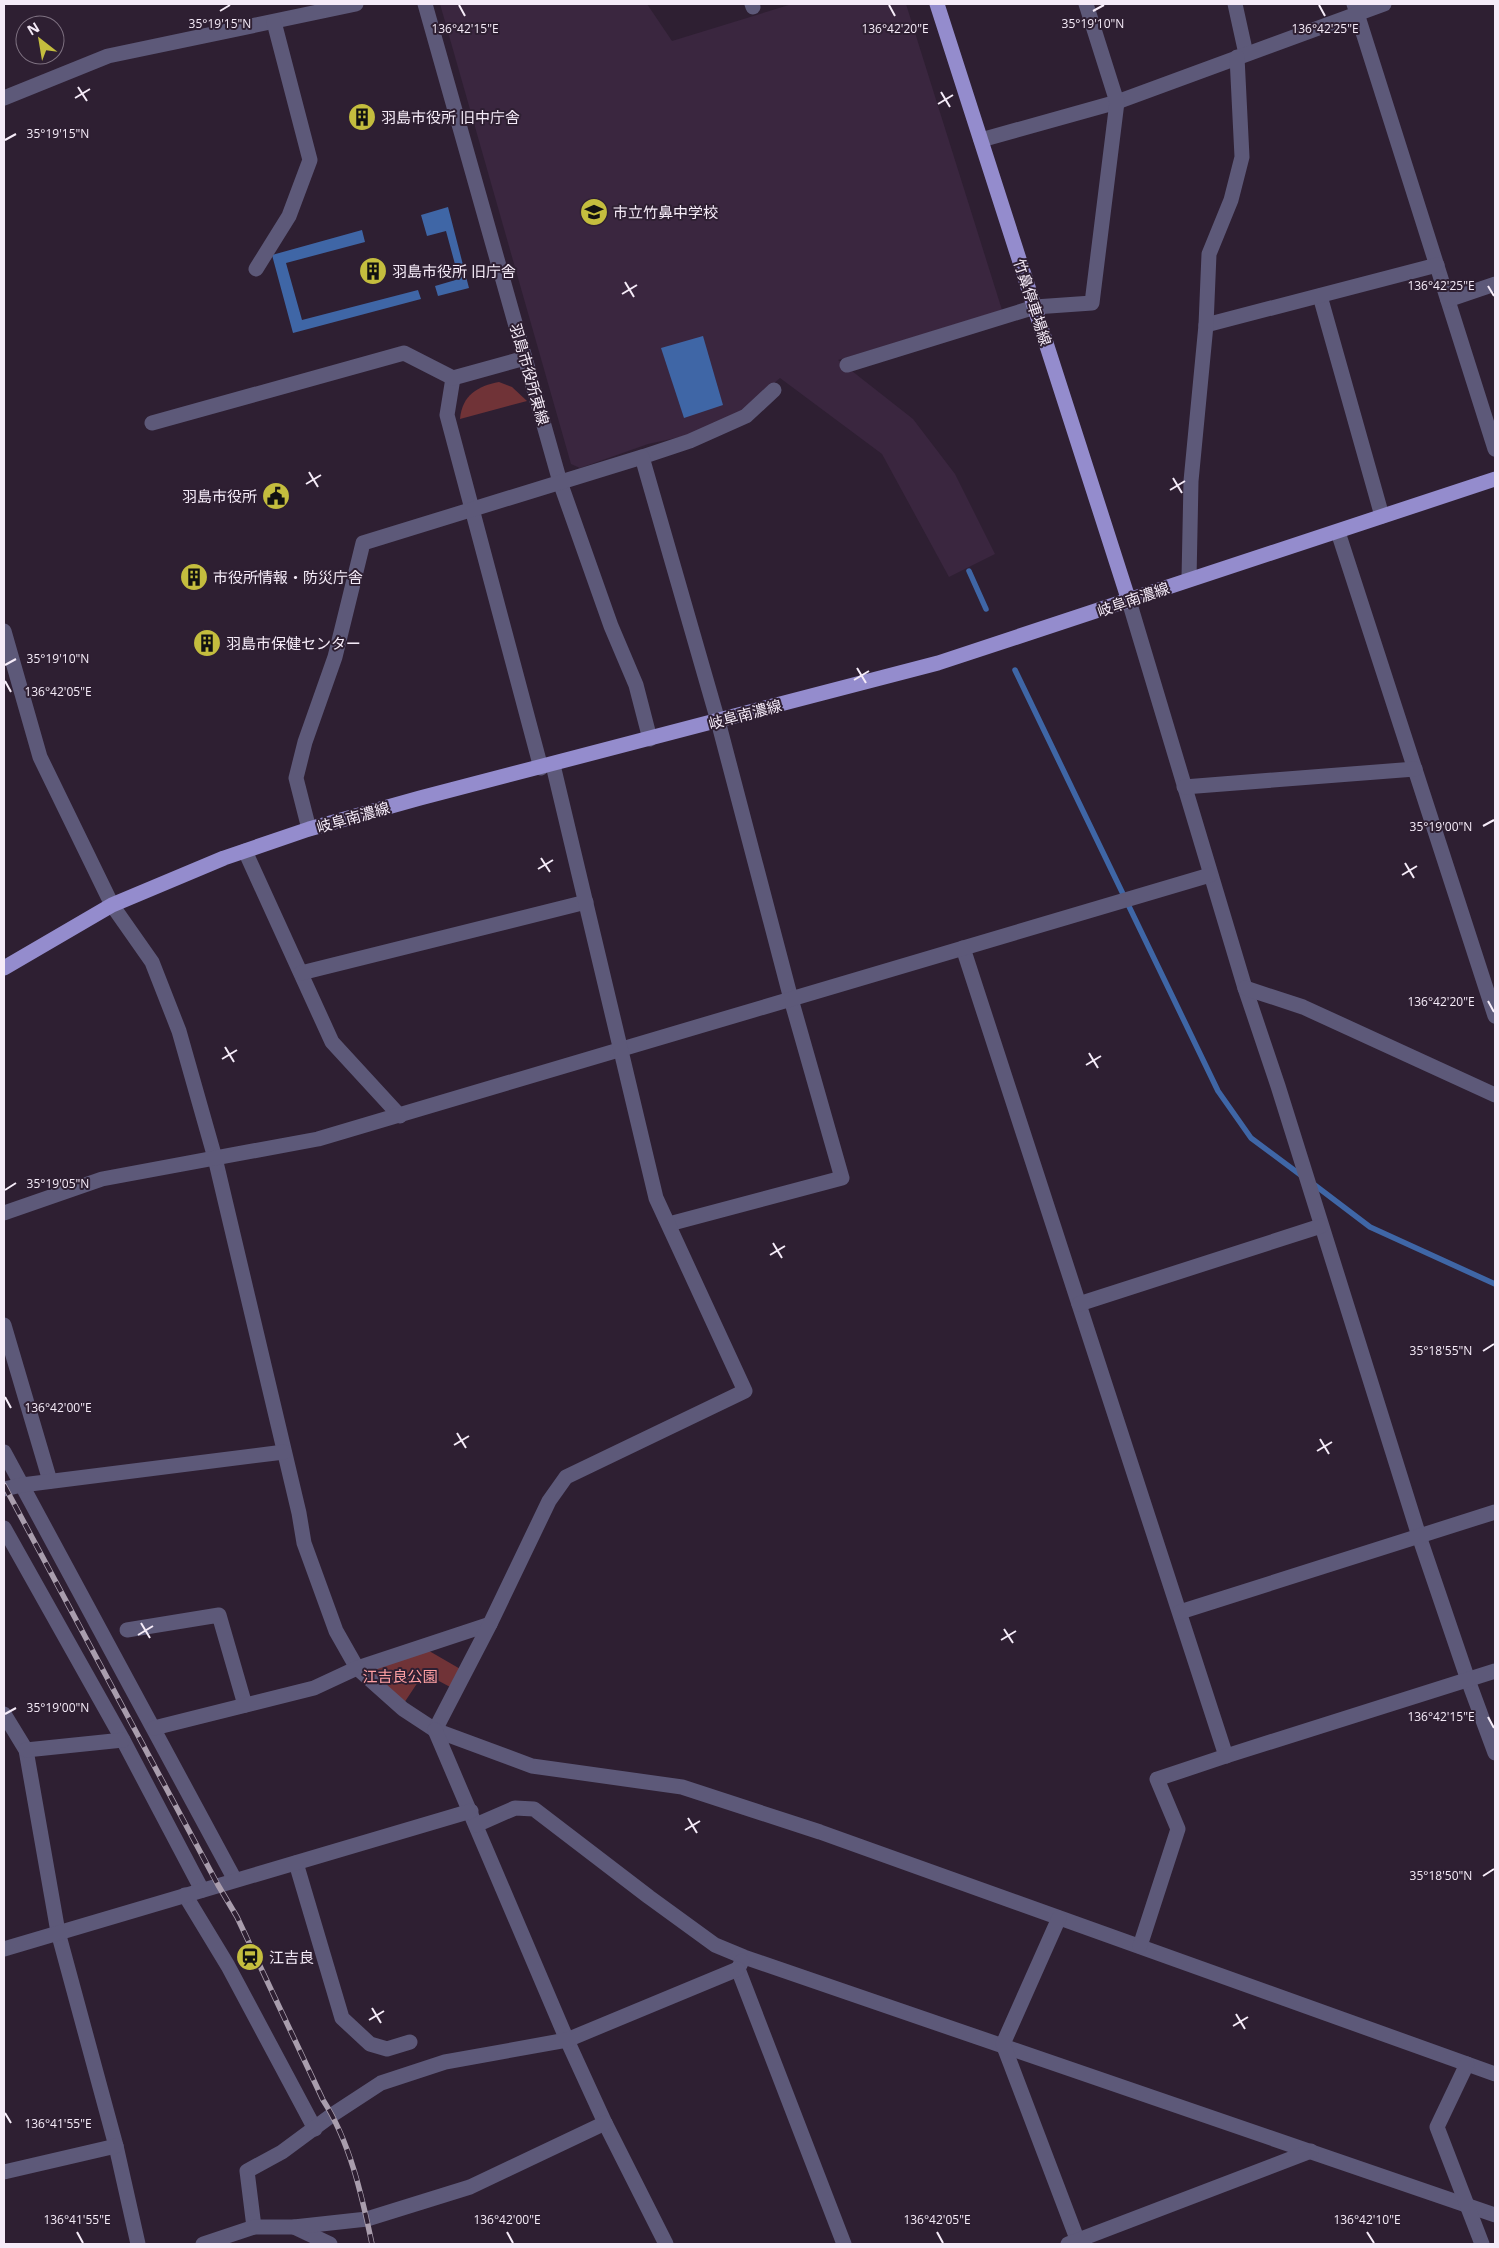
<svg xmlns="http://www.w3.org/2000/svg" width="1499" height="2248" viewBox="0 0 1499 2248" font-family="'Open Sans','Noto Sans JP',sans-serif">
  <rect width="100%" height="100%" fill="#2e1f32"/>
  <!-- built -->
  <polygon fill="#3a263f" points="440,4 647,4 672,41 792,4 906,4 1002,310 838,360 913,419 955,474 995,554 949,577 882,454 780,378 742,412 685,436 648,444 580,468 571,464"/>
  <!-- green -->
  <g fill="#703337">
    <path d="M 499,382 L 512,387 L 527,401 L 460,419 C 462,395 478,386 499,382 Z"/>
    <polygon points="424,1648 462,1670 452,1688 424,1673 404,1703 364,1668"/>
  </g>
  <!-- water -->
  <g fill="#3f66a6">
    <polygon points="448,207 469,288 438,296 435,286 459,279 446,231 427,236 421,215"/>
    <polygon points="362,230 365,242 286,263 302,320 418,290 421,299 293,333 272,255"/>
    <polygon points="703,336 723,405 684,418 661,348"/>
  </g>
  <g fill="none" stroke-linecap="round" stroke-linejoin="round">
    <!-- stream -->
    <g stroke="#3f66a6" stroke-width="5.5">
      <polyline points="969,571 986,609"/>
      <polyline points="1015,670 1218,1091 1251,1138 1302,1176"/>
      <polyline points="1312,1183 1370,1227 1495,1284"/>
    </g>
    <!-- minor -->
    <g stroke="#5d5979" stroke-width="15">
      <polyline points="425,4 560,482 611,626 636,685 650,739"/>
      <polyline points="752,4 753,7"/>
      <polyline points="1235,4 1246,54"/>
      <polyline points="1354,4 1495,449"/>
      <polyline points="4,98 108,56 356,4"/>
      <polyline points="981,140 1117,102 1384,4"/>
      <polyline points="256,269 289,216 310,160 274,22"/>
      <polyline points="1320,296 1382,516"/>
      <polyline points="1448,300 1495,284"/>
      <polyline points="1206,325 1437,265"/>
      <polyline points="847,365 1035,307 1092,303 1117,102 1086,4"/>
      <polyline points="453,378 447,415 541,768"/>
      <polyline points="152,423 404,353 453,378 525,358"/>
      <polyline points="642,457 690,441 746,416 774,390"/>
      <polyline points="1338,532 1495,1016"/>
      <polyline points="1189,579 1191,481 1206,325 1209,254 1231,200 1242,157 1237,57"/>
      <polyline points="1129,601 1245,988 1278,1086 1419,1536 1468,1680 1495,1753"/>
      <polyline points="4,631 40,757 112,905 152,962 179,1031 215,1158 299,1513 304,1543 336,1631 357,1668 403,1709 435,1730 532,1766 682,1787 820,1832 1495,2074"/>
      <polyline points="1184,787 1415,769"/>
      <polyline points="309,829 296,778 305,742 335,657 363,543 642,457 718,721 791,999 842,1178 669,1224"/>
      <polyline points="245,851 332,1042 400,1116"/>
      <polyline points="963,948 1226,1756"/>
      <polyline points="301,973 586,902"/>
      <polyline points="1245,988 1303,1007 1495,1095"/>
      <polyline points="4,1213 102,1179 318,1139 1210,875"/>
      <polyline points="1079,1304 1321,1226"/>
      <polyline points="4,1325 50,1481"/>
      <polyline points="4,1452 235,1880"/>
      <polyline points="4,1489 22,1485 284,1452"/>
      <polyline points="4,1528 123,1740 202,1890"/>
      <polyline points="1180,1612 1495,1512"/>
      <polyline points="127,1630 219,1615 245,1705"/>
      <polyline points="4,1714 26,1750 58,1932 116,2146 138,2244"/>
      <polyline points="154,1728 314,1688 357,1668 490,1624"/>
      <polyline points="435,1730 490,1624 549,1501 566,1477 745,1391 656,1198 553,765"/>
      <polyline points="435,1730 567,2040 605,2123 666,2244"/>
      <polyline points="26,1750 123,1740"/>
      <polyline points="476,1825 515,1808 534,1809 649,1897 715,1945 744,1957 1495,2215"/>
      <polyline points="296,1863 342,2018 370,2044 387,2049 410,2042"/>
      <polyline points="185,1895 228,1966 315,2129"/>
      <polyline points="1059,1918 1003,2044 1079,2244"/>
      <polyline points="1140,1946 1178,1829 1157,1779 1226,1756 1495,1671"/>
      <polyline points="4,1949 471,1811"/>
      <polyline points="742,1961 738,1969 844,2244"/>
      <polyline points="1467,2064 1437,2127 1482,2244"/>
      <polyline points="4,2172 116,2146"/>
      <polyline points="254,2227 247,2171 282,2152 332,2115 381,2083 445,2062 567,2040 738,1969"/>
      <polyline points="294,2227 330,2244"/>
      <polyline points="203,2244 254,2227 294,2227 367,2219 470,2187 605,2123"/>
      <polyline points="1068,2244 1311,2151"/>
    </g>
    <!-- major -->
    <g stroke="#948ccd" stroke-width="15">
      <polyline points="937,4 1129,601"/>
      <polyline points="4,968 112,905 224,858 309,829 420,798 938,663 1495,479"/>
    </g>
    <!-- rail casing -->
    <g stroke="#a99dad" stroke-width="5.5">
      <path id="rail" d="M 4,1485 L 218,1885 L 237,1917 L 323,2100 C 350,2142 362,2196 372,2244"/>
    </g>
    <!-- rail -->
    <use href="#rail" stroke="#2e1f32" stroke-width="4" stroke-dasharray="11" stroke-linecap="butt"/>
  </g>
  <!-- ticks -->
  <path fill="none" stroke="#f5ebf8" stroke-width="2" d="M 459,5 L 465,16M 889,5 L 895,16M 1319,5 L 1325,16M 220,11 L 230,5M 1093,11 L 1104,5M 78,87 L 87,101M 941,92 L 950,107M 75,98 L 90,89M 938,104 L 953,95M 5,140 L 16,134M 625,282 L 634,297M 1488,286 L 1494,296M 622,294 L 637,285M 309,472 L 318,487M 1173,478 L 1182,493M 306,484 L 321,475M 1170,490 L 1185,481M 5,665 L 16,659M 857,668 L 866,683M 854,680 L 869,671M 5,681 L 11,692M 1483,826 L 1494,820M 541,858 L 550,872M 1405,863 L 1414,878M 538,869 L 553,860M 1402,875 L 1417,866M 1488,1001 L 1494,1012M 225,1047 L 234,1062M 1089,1053 L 1098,1068M 222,1059 L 237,1050M 1086,1065 L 1101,1056M 5,1190 L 16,1183M 773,1243 L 782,1258M 770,1255 L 785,1246M 1483,1351 L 1494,1344M 5,1397 L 11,1408M 457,1433 L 466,1448M 1320,1439 L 1329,1454M 454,1445 L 469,1436M 1317,1451 L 1332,1442M 141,1623 L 150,1638M 1004,1629 L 1013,1643M 138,1635 L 153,1626M 1001,1640 L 1016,1631M 5,1714 L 16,1708M 1488,1717 L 1494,1728M 688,1818 L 697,1833M 685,1830 L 700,1821M 1483,1876 L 1494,1869M 372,2008 L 381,2023M 1236,2014 L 1245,2029M 369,2020 L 384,2011M 1233,2026 L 1248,2017M 5,2113 L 11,2123M 77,2232 L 83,2243M 507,2232 L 513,2243M 937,2232 L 943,2243M 1367,2232 L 1374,2243"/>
  <!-- icons -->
  <defs>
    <g id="building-disc" transform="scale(1.4375)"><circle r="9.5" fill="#c4bd3e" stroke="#2e1f32"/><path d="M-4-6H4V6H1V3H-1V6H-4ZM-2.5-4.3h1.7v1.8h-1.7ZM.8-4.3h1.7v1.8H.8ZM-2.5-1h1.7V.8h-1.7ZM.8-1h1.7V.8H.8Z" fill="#111"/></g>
    <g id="school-disc" transform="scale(1.4375)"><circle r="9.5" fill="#c4bd3e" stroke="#2e1f32"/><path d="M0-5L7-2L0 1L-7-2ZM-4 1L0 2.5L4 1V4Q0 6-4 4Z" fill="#111"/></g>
    <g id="civic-disc" transform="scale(1.4375)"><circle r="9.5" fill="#c4bd3e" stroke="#2e1f32"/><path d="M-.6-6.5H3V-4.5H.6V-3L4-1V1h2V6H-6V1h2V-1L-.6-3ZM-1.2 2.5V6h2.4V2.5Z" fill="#111"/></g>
    <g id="station-disc" transform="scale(1.4375)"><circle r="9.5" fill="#c4bd3e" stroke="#2e1f32"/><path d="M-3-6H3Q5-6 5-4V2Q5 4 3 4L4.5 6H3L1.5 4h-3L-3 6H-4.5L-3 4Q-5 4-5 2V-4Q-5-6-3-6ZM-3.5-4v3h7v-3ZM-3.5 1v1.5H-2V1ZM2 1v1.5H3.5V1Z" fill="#111"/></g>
  </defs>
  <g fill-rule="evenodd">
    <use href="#building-disc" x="362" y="117"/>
    <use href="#school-disc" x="594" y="212"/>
    <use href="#building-disc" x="373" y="271"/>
    <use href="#civic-disc" x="276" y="496"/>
    <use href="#building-disc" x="194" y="577"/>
    <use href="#building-disc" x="207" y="643"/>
    <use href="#station-disc" x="250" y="1957"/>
  </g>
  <g text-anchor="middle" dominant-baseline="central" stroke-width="4" stroke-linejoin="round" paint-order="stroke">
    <!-- poi labels -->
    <g font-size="15" fill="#f5ebf8" stroke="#2e1f32" text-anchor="start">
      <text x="381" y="117">羽島市役所 旧中庁舎</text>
      <text x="613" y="212">市立竹鼻中学校</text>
      <text x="392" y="271">羽島市役所 旧庁舎</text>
      <text x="257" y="496" text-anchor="end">羽島市役所</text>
      <text x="213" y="577">市役所情報・防災庁舎</text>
      <text x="226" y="643">羽島市保健センター</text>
      <text x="269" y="1957">江吉良</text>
    </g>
    <!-- street labels -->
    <g font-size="15" fill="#f5ebf8" stroke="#2e1f32">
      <text transform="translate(1033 302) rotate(72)">竹鼻停車場線</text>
      <text transform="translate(530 374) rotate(74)">羽島市役所東線</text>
      <text transform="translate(1133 599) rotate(-19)">岐阜南濃線</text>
      <text transform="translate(745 714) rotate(-15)">岐阜南濃線</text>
      <text transform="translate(353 817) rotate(-16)">岐阜南濃線</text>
    </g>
    <!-- park labels -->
    <g font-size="15" fill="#ffa0a3" stroke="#2e1f32">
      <text x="400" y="1676">江吉良公園</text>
    </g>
  </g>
  <g font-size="12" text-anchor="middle" fill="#f5ebf8" stroke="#2e1f32" stroke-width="4" stroke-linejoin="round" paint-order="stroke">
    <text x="220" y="28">35°19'15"N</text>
    <text x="1093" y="28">35°19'10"N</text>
    <text x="895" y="33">136°42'20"E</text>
    <text x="1325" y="33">136°42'25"E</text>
    <text x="465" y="33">136°42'15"E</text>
    <text x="58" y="138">35°19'15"N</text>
    <text x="1441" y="290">136°42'25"E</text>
    <text x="58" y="663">35°19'10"N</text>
    <text x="58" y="696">136°42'05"E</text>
    <text x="1441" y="831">35°19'00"N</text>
    <text x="1441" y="1006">136°42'20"E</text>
    <text x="58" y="1188">35°19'05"N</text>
    <text x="1441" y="1355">35°18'55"N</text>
    <text x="58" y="1412">136°42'00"E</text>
    <text x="58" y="1712">35°19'00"N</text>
    <text x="1441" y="1721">136°42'15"E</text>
    <text x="1441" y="1880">35°18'50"N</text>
    <text x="58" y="2128">136°41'55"E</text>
    <text x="77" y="2224">136°41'55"E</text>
    <text x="507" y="2224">136°42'00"E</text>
    <text x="937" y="2224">136°42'05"E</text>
    <text x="1367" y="2224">136°42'10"E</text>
  </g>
  <!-- border -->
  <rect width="1499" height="2248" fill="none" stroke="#f5ebf8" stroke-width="10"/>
  <!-- north arrow -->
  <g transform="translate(40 40) rotate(329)"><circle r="24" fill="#2e1f32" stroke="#7e7181"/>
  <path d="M0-4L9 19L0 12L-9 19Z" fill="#c4bd3e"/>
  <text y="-8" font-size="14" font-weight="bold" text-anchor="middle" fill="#f5ebf8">N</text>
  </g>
</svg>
